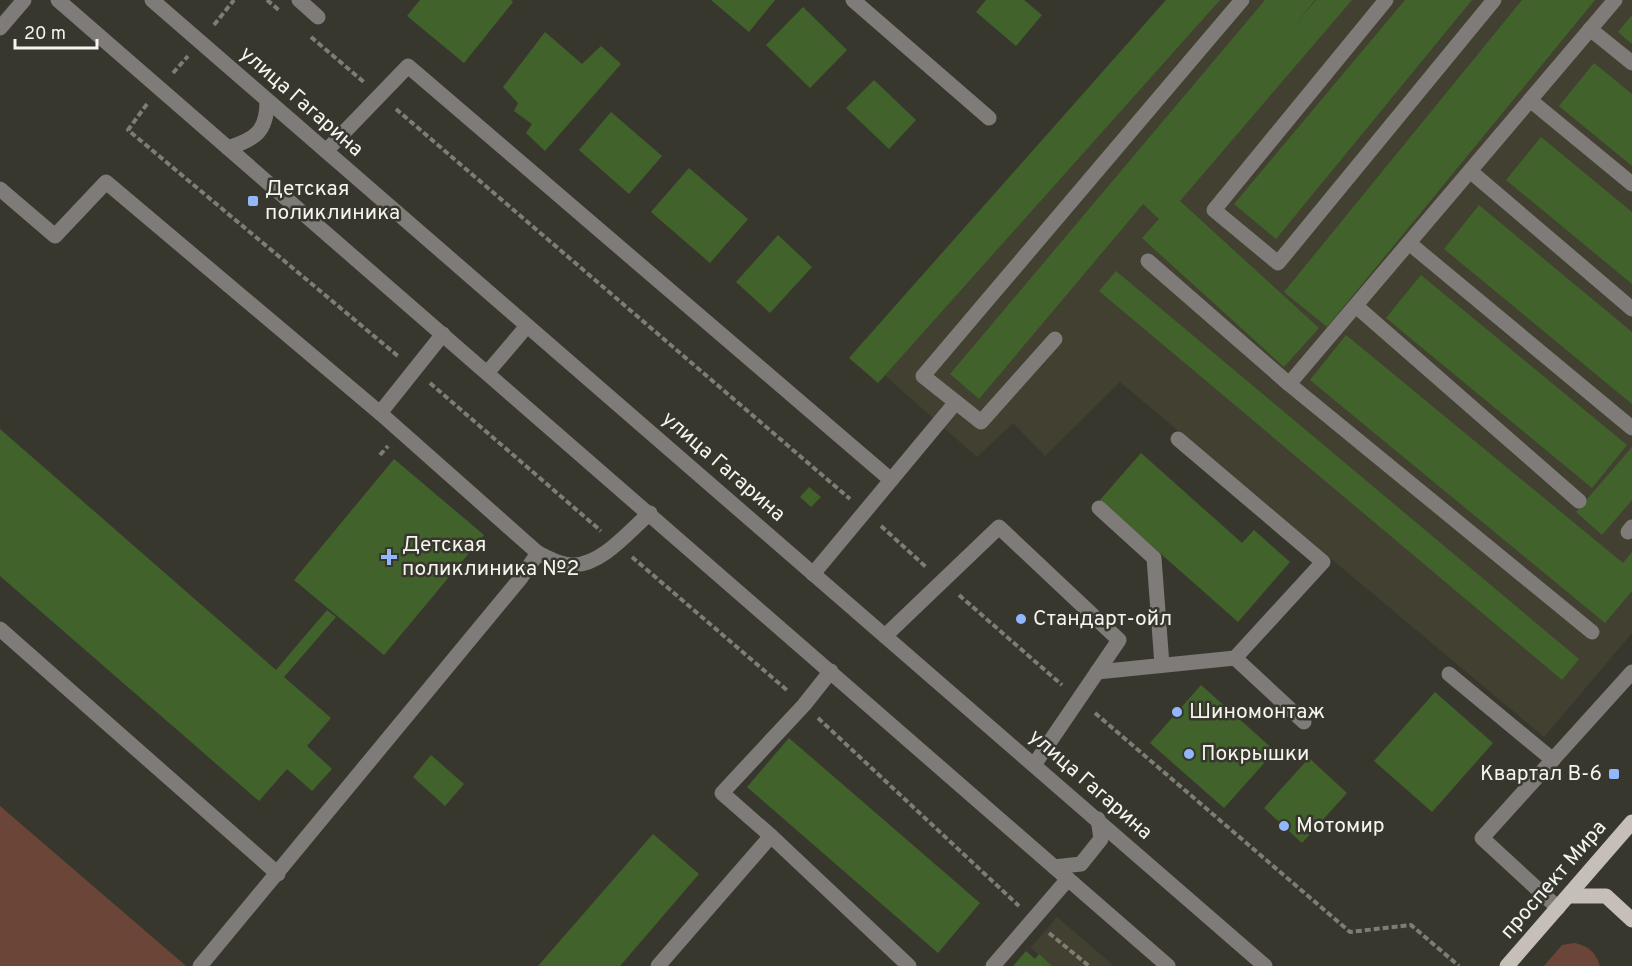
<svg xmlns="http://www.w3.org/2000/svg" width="1632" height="966" viewBox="0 0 1632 966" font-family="Overpass,sans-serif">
  <rect width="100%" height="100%" fill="#38372e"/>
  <!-- built -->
  <g fill="#414031">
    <polygon points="1178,0 1632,0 1632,633 1544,737 1120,382 1045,456 1013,423 977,457 872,364"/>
    <polygon points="1057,917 1114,966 1052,966 1031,948"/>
  </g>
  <!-- green -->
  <g fill="#6c4539">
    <polygon points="0,806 186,966 0,966"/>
    <path d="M 1574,943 C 1589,946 1595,952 1600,966 L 1544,966 L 1562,945 Z"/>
  </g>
  <!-- building -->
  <g fill="#42622c">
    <polygon points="420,0 511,0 513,2 464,63 407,16"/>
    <polygon points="711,0 775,0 749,32"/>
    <polygon points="986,0 1024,0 1042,15 1016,46 976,12"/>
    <polygon points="1166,0 1220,0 878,383 849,358"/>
    <polygon points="1265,0 1315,0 1292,29 1316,0 1352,0 1180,201 1319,328 1284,367 1142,238 1159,219 1143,204 979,399 950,374"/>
    <polygon points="1405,0 1472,0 1276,239 1234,204"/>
    <polygon points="1522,0 1595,0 1327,327 1284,292"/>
    <polygon points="803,7 847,50 810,88 766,45"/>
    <polygon points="1632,15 1632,44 1618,32"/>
    <polygon points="545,32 582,64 601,46 621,64 545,151 526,133 532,124 514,111 518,103 503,87"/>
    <polygon points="1594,63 1632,94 1632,166 1559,106"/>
    <polygon points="874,80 916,120 889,149 846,108"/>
    <polygon points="611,112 662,156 629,194 579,150"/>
    <polygon points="1541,137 1632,212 1632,284 1506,180"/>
    <polygon points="689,168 748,219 710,263 651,212"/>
    <polygon points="1479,205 1632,332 1632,404 1444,249"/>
    <polygon points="778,235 812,267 770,313 736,282"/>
    <polygon points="1116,271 1579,659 1562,680 1099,291"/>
    <polygon points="1421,275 1627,445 1592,488 1386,318"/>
    <polygon points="1346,335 1623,563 1632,552 1632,591 1605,623 1310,380"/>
    <polygon points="0,429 276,670 327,610 336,617 284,677 331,718 307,746 332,769 312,791 287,769 259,801 0,576"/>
    <polygon points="1632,447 1632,500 1602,535 1576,512"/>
    <polygon points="1141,453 1242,543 1254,530 1290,562 1238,622 1100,500"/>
    <polygon points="394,459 484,535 384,655 294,580"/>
    <polygon points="809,487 821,497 811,507 800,497"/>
    <polygon points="1201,685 1275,751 1224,808 1150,743"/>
    <polygon points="1435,692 1493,743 1432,812 1374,761"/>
    <polygon points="789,738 980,903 938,953 747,787"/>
    <polygon points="431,755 464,784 445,806 413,777"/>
    <polygon points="1309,758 1347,793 1302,843 1264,808"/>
    <polygon points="653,834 699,874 620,966 538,966"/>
    <polygon points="1026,951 1035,959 1039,954 1052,966 1013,966"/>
  </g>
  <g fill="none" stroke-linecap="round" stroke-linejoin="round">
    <!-- path -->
    <g stroke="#7d7c75" stroke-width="4" stroke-dasharray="6 3" stroke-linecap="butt">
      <polyline points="267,0 280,11"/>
      <polyline points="214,25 234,0"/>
      <polyline points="311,37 365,83"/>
      <polyline points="173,73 188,56"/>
      <polyline points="147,104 128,130 399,357"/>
      <polyline points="396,109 850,499"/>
      <polyline points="430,383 601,531"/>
      <polyline points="380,455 388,446"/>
      <polyline points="881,526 926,567"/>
      <polyline points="632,557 788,691"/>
      <polyline points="959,595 1062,685"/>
      <polyline points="1095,713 1350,932 1411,925 1459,966"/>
      <polyline points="818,718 1019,906"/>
      <polyline points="1049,933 1089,966"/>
    </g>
    <!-- minor -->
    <g stroke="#7e7b78" stroke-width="15">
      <polyline points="58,0 1168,966"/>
      <polyline points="152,0 1265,966"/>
      <polyline points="299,0 318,17"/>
      <polyline points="853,0 989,118"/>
      <polyline points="1386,0 1214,210 1278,263 1494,0"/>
      <polyline points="0,28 24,0"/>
      <polyline points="1590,29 1632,63"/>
      <polyline points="1530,100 1632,184"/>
      <path d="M 228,148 C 256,139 267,131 267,101"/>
      <polyline points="326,151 408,66 891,480"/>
      <polyline points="1470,171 1632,309"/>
      <polyline points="0,189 55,236 106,182 380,413 443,334"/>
      <polyline points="1409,243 1632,428"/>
      <polyline points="1148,261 1289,384 1592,632"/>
      <polyline points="1356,306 1579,501"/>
      <polyline points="1055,339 981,422 923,376 1242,0"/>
      <polyline points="487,373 527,326"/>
      <polyline points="1289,384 1615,0"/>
      <polyline points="380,413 538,553"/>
      <polyline points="1178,439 1323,562 1235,658"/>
      <polyline points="1099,508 1154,558 1162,665"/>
      <polyline points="1628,532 1632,527"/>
      <polyline points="813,574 956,402"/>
      <polyline points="0,629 278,874"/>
      <polyline points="885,636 999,527 1119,640 1034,765"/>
      <polyline points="831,671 804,705 722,793 771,836 909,966"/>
      <polyline points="1097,672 1235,658 1304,722"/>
      <polyline points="1449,674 1553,760"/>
      <polyline points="1054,867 1081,864 1101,839 1098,819"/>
      <polyline points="1558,908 1482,838 1632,672"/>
      <path d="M 200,966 L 520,579 L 538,553 C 550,559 561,565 574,565 C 603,564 629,531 650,513"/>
      <polyline points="658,966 771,836"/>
      <polyline points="993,966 1068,879"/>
    </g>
    <!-- major -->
    <g stroke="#c6bfb8" stroke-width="15">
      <polyline points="1569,896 1606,896 1632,920"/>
      <polyline points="1507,966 1632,822"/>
    </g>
  </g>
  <!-- markers -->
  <g fill="#93b7fd" stroke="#38372e" stroke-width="2">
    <rect x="247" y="195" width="12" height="12" rx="3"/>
    <path d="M386 548h6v6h6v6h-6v6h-6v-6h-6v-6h6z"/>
    <circle cx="1021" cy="619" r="6"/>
    <circle cx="1177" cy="712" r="6"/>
    <circle cx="1189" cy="754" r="6"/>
    <rect x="1608" y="768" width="12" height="12" rx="3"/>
    <circle cx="1284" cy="826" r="6"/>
  </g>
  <g text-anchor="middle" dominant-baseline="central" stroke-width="5" stroke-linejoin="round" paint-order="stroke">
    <!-- street labels -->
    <g font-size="21" fill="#f5f4ef" stroke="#38372e">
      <text transform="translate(301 102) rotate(41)">улица Гагарина</text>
      <text transform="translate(723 467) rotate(41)">улица Гагарина</text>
      <text transform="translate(1090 785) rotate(41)">улица Гагарина</text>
      <text transform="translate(1554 880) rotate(-49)">проспект Мира</text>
    </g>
    <!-- poi labels -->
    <g font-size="21" fill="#f5f4ef" stroke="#38372e" text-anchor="start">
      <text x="265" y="189">Детская<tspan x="265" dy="24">поликлиника</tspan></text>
      <text x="402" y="545">Детская<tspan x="402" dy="24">поликлиника №2</tspan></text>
      <text x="1033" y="619">Стандарт-ойл</text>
      <text x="1189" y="712">Шиномонтаж</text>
      <text x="1201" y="754">Покрышки</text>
      <text x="1602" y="774" text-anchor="end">Квартал В-6</text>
      <text x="1296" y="826">Мотомир</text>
    </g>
  </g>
  <!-- scale -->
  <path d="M15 39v9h82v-9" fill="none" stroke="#f5f4ef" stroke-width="3"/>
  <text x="24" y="39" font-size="18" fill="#f5f4ef" stroke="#38372e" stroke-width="4.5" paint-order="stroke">20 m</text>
</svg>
